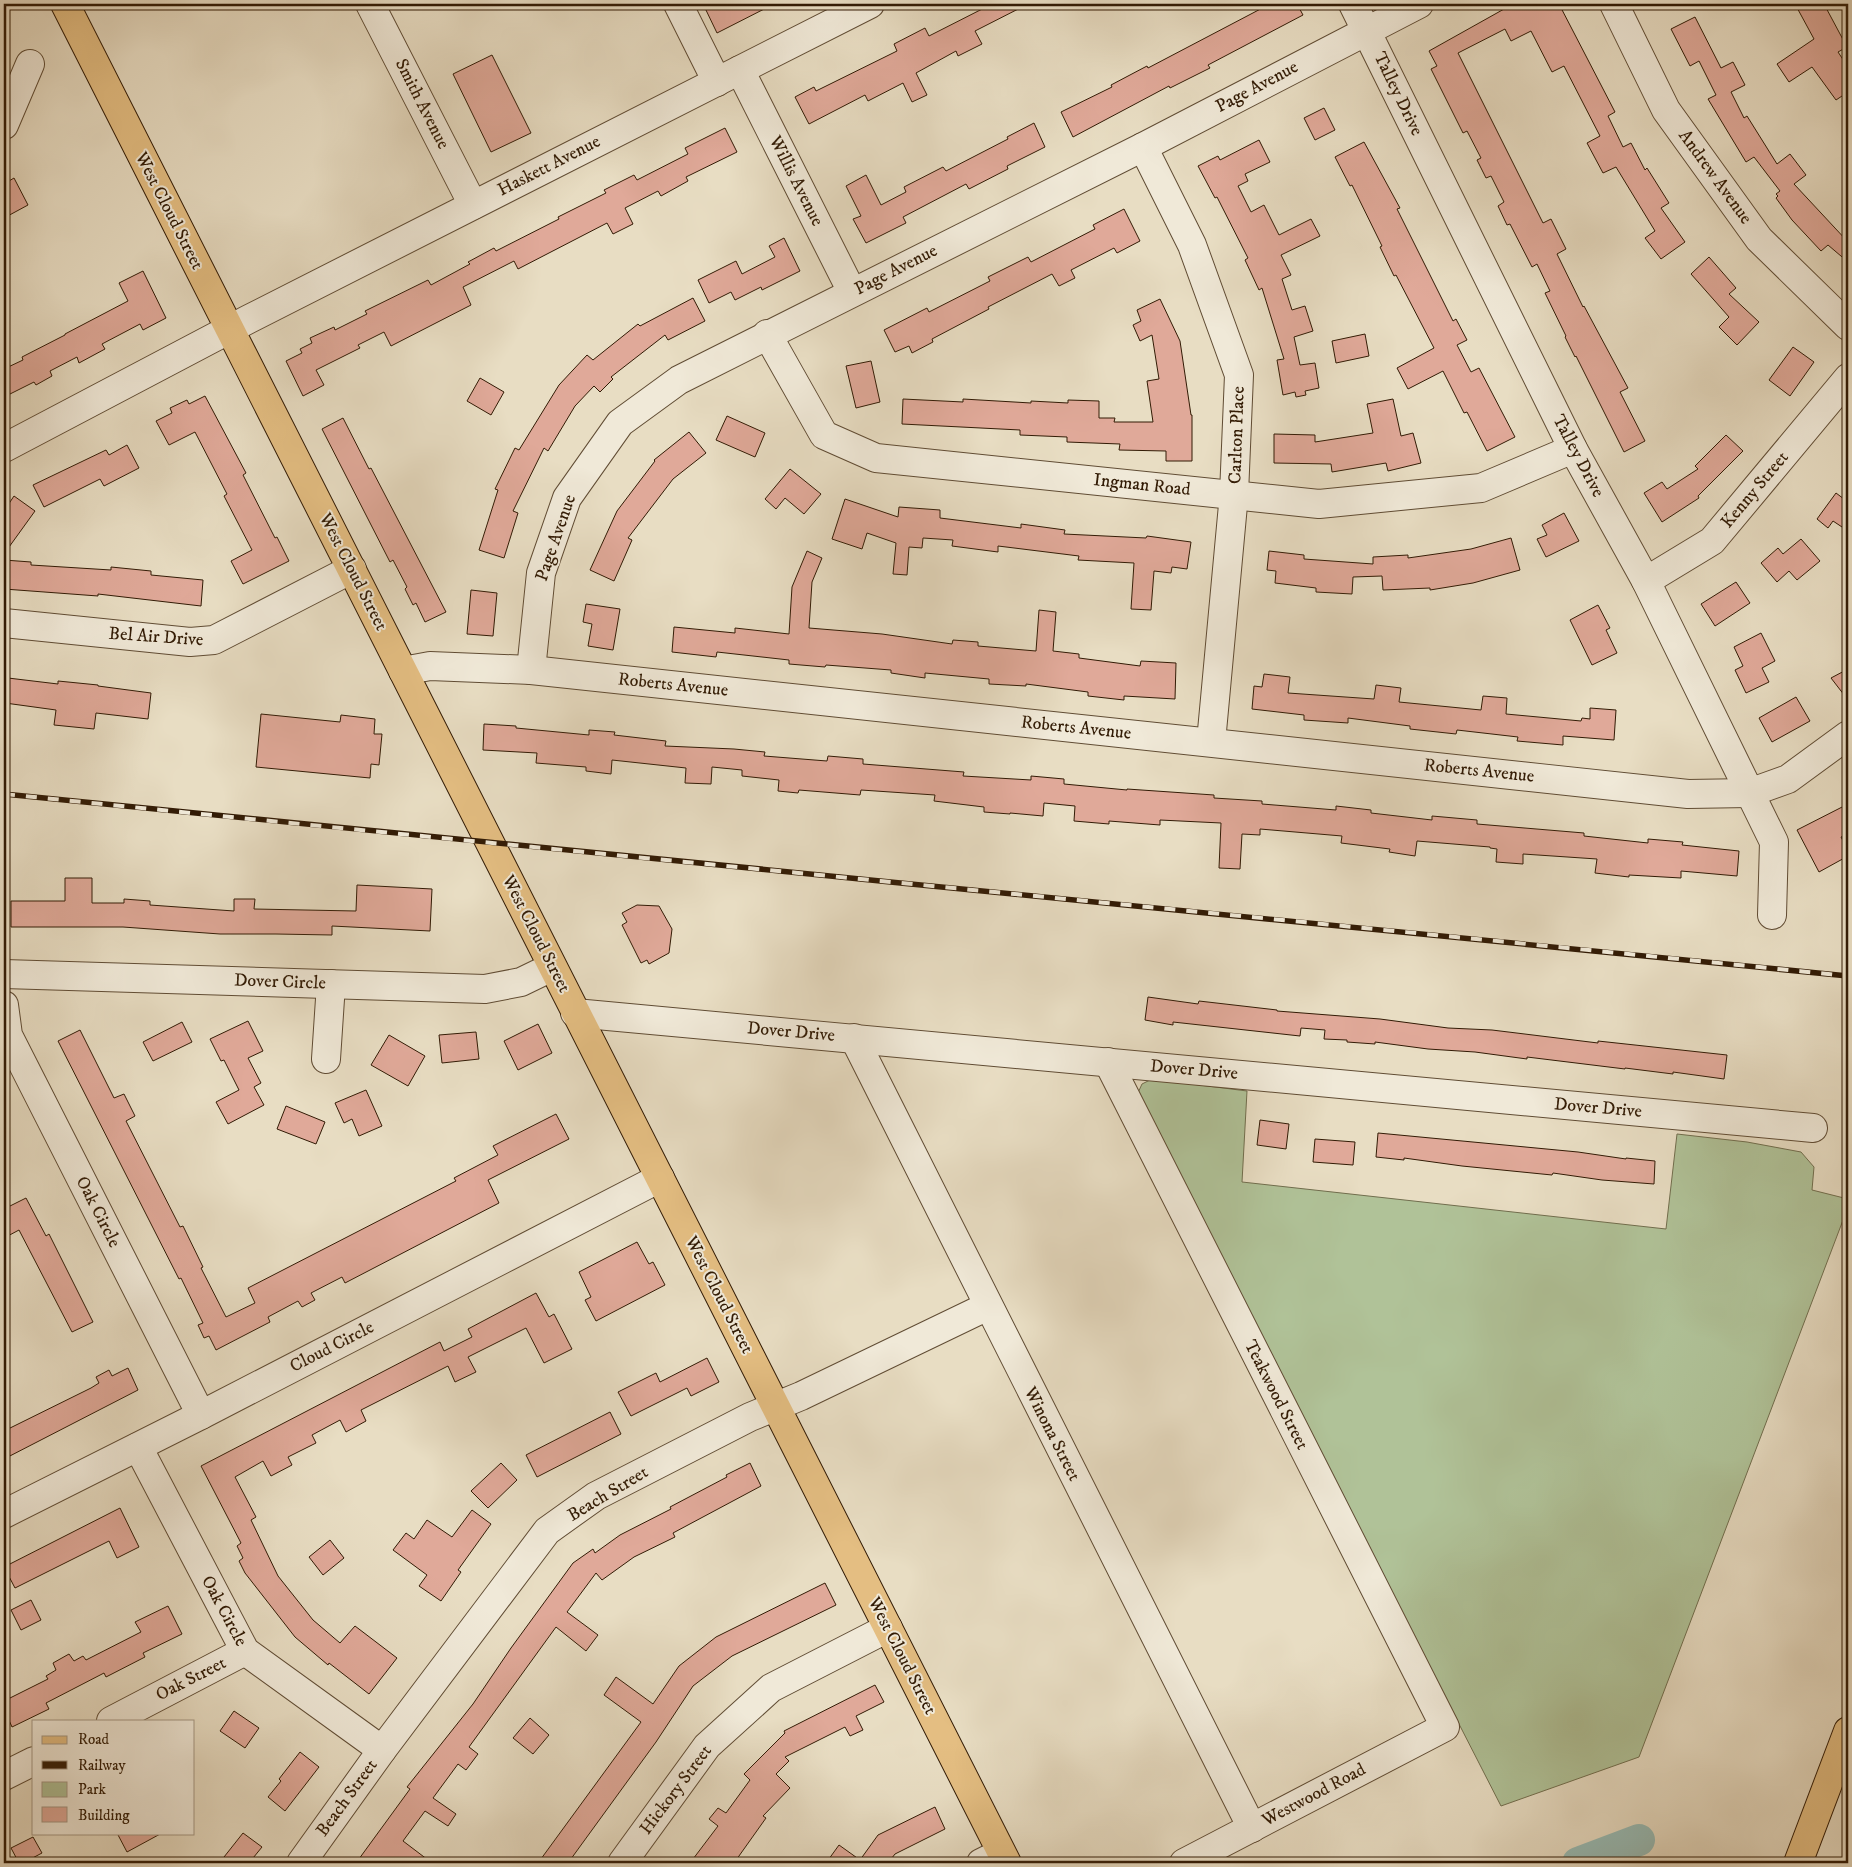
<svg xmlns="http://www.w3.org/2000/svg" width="1852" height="1867" viewBox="0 0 1852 1867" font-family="'IM FELL DW Pica',serif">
  <rect width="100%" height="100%" fill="#e8ddc3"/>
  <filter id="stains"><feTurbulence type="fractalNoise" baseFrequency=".004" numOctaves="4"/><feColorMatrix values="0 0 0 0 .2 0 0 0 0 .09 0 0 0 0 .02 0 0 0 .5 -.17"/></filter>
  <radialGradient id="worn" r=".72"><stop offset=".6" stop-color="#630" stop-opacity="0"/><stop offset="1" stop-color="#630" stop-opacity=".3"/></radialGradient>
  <!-- green -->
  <polygon fill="#b0c298" stroke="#716e4e" points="1152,1079 1247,1091 1242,1182 1666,1229 1677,1134 1747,1142 1801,1152 1814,1167 1812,1190 1848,1199 1848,1207 1639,1757 1501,1806 1137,1095 1142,1084"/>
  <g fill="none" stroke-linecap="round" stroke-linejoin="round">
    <!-- river -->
    <polyline stroke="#97bbb5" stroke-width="32" points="1578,1863 1639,1840"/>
  </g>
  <!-- building -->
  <g fill="#e0a999" stroke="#321b05">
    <polygon points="712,4 774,4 717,33 705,8"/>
    <polygon points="992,4 1028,4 975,31 982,44 958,56 956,51 916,73 927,95 912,102 903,83 868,101 865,95 809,124 795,97 814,87 816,91 897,51 894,44 925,28 929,36"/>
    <polygon points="1270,4 1297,4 1303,15 1208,65 1210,68 1170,88 1169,86 1073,137 1061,112 1112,87 1111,85 1147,66 1148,68"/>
    <polygon points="1513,4 1559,4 1615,112 1608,116 1623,147 1631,143 1645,170 1647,168 1669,203 1661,208 1685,242 1661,259 1645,238 1655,231 1616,167 1603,173 1587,143 1600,136 1564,66 1552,72 1531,31 1511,41 1505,29 1458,53 1543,223 1551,219 1566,249 1557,254 1583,307 1584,306 1628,388 1620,392 1645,441 1624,452 1576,356 1575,357 1565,337 1566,336 1545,293 1550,291 1537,264 1532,267 1510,224 1507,225 1498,206 1504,202 1491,176 1486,178 1477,160 1481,158 1467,131 1463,133 1431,69 1437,66 1429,51"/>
    <polygon points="1795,4 1824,4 1847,47 1838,52 1848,67 1848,92 1836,100 1812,67 1789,82 1777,64 1814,39"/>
    <polygon points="1695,17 1721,68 1733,62 1745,85 1731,92 1744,118 1747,116 1777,164 1790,154 1806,175 1794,184 1848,242 1848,262 1828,245 1821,251 1792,220 1776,198 1778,196 1776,194 1780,191 1754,157 1746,162 1708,99 1716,95 1699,61 1690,66 1671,29"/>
    <polygon points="492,55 531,133 491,152 453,74"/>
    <polygon points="1324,108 1335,130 1315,140 1304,118"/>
    <polygon points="1034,123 1045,147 1007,166 1008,169 969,189 966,184 903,217 906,223 866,243 853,219 861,216 846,186 866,175 881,205 906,192 904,187 943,167 946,171 1008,139 1007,137"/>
    <polygon points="725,128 737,152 686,177 688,181 661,196 658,191 625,208 633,224 613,234 607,223 518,269 514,261 463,287 471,305 391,346 384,332 358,345 360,348 316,370 324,385 303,396 286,361 302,353 300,349 312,343 310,338 334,327 335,330 367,314 365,311 428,280 431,285 470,264 468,262 494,248 496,251 559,219 558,217 606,193 604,190 634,175 637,180 688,154 685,148"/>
    <polygon points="1259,140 1270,162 1245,174 1248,181 1238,186 1251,212 1264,205 1279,235 1311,219 1320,236 1281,255 1291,275 1282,279 1292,310 1305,306 1313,331 1294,337 1300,365 1315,363 1319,388 1305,391 1306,395 1296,397 1295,392 1283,395 1277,360 1284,359 1262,288 1259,290 1245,260 1248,258 1217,197 1215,198 1198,166 1218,156 1220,160"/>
    <polygon points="1364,142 1400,208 1397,209 1453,321 1456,319 1467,340 1457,345 1471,372 1479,368 1515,437 1487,451 1467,412 1464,413 1443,371 1408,389 1397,368 1434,348 1396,275 1394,276 1380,247 1382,246 1352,185 1350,186 1335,157"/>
    <polygon points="14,178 28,205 4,218 4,184"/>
    <polygon points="1124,209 1140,241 1117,253 1114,248 1071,270 1075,278 1059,286 1052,274 988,307 989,309 932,339 933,342 912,353 909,346 895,352 884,330 927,308 929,312 990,281 988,277 1028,257 1031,262 1095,229 1093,225"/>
    <polygon points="784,238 800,271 762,290 761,287 735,300 731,292 709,303 698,280 736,261 742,274 775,257 769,246"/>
    <polygon points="1709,257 1736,288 1729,294 1759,322 1737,345 1719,327 1729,317 1691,274"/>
    <polygon points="143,271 166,318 143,330 140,324 102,344 105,349 79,363 77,357 50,371 52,376 36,385 34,382 4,397 4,369 23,360 22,357 65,335 65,334 128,301 119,283"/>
    <polygon points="693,298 705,321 668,340 665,335 611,377 613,379 600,392 594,386 575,406 548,451 544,448 513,511 518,513 504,558 479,550 498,490 495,489 515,448 519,450 559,385 587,355 593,360 638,324 640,326"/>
    <polygon points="1160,299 1180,341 1191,415 1192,415 1192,461 1166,461 1166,451 1119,450 1120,444 1067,442 1067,437 1020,435 1020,430 902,424 903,399 963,402 963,399 1031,403 1031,401 1068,403 1068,400 1099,401 1099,418 1115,418 1114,422 1153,422 1147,381 1159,379 1152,335 1140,341 1133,325 1141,321 1137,310"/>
    <polygon points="1365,334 1369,356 1336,363 1332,341"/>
    <polygon points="1793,347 1814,362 1790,396 1769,380"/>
    <polygon points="871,361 880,402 856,408 846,366"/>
    <polygon points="480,378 504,392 491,415 467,401"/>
    <polygon points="205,396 246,473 243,475 275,538 277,537 289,561 243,584 231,561 252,550 224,496 227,494 195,432 169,445 156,421 172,413 170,408 187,400 189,404"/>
    <polygon points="1393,399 1401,436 1413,433 1421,463 1388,471 1386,463 1332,472 1331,464 1274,463 1274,434 1315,435 1315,442 1373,433 1367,404"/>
    <polygon points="727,416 765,433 755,457 716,440"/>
    <polygon points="343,418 369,469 371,468 446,612 425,622 416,603 413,605 405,589 407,587 393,560 390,562 322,429"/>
    <polygon points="689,432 706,453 673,479 628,538 632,540 614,581 590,570 617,511 655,461 654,460"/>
    <polygon points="1726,435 1743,451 1698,496 1699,498 1662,522 1644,493 1662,482 1667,489 1698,469 1695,466"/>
    <polygon points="127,445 139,468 104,486 100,479 44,507 33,485 106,450 109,455"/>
    <polygon points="790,469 821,494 804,514 785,498 776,509 765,499"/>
    <polygon points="1836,493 1848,502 1848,531 1833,521 1828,528 1817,519"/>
    <polygon points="14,496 35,511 4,554 4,511"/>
    <polygon points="845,499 898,517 899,507 940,510 940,518 1021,528 1021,524 1065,530 1064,534 1146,538 1147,536 1191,542 1187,569 1172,567 1171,573 1154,571 1151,610 1131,609 1134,563 1078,560 1079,556 998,546 998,552 952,546 953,540 923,538 922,548 909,547 907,575 893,574 896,543 867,533 862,549 832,539"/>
    <polygon points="1564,513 1579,541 1546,557 1537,539 1547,535 1542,525"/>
    <polygon points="1511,538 1520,570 1473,583 1430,590 1430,588 1383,590 1382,576 1353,577 1352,594 1316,592 1316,588 1275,583 1276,571 1267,570 1269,551 1304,555 1304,559 1373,564 1373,557 1408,555 1408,558 1471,549"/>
    <polygon points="1801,539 1820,561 1797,580 1789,571 1777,582 1761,563 1778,548 1783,554"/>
    <polygon points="807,551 822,558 812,582 809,628 882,634 952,644 953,640 978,642 978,646 1036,651 1039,610 1056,612 1053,651 1079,654 1079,658 1140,666 1141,661 1176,663 1175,699 1124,696 1124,700 1088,696 1088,692 1026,684 1026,686 989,684 989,679 925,673 925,678 891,673 891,670 826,665 825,667 789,664 789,660 717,652 716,657 672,652 674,627 735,633 735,628 789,634 792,587"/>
    <polygon points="4,560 31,562 31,565 111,570 111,567 151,571 151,575 203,580 201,606 98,594 98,596 4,589"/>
    <polygon points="1736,582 1750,603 1715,626 1701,604"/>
    <polygon points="471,590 497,593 493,636 467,634"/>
    <polygon points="586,604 620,609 613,650 588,646 592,624 583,622"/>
    <polygon points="1598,605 1610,628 1606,630 1617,653 1592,665 1570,620"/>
    <polygon points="1761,633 1775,661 1762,668 1769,682 1746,693 1735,670 1743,666 1734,647"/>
    <polygon points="1848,669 1848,700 1831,678"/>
    <polygon points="1264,674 1290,677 1288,693 1374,699 1376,685 1401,688 1399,702 1481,710 1483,696 1507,698 1506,714 1581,721 1582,718 1590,719 1590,708 1616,710 1614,740 1563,736 1563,745 1517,741 1518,737 1457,730 1456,734 1410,729 1410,726 1348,718 1348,723 1304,720 1304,715 1252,709 1254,686 1262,687"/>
    <polygon points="8,678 58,684 58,681 98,685 98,686 151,693 148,719 96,713 94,729 54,725 56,710 5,703"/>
    <polygon points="1796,697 1810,721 1772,742 1759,718"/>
    <polygon points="261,714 340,722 341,715 375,719 374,734 382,734 379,765 371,764 370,778 256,767"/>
    <polygon points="484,724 516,726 516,728 589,735 589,730 615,732 614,735 666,741 665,746 734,749 765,752 764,756 827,761 828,756 863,759 863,764 964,772 963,776 1031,780 1031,776 1064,779 1064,784 1127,790 1127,789 1214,795 1214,798 1262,801 1262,804 1336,810 1336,806 1371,810 1371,813 1432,820 1432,816 1477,820 1477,824 1584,833 1584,836 1648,843 1648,839 1683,842 1682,845 1739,851 1737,876 1681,871 1681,878 1629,875 1629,877 1595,873 1597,859 1523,854 1523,864 1496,862 1497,849 1490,848 1490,847 1417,841 1415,856 1389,852 1390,849 1341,843 1342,836 1260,829 1260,835 1242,834 1240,869 1219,868 1221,823 1160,820 1160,825 1109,821 1109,824 1074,821 1075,806 1044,803 1043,816 1010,813 1010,814 984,812 984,807 934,801 935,795 861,790 860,795 799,790 798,793 778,791 779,780 742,776 742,770 712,767 711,784 685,783 686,768 612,760 611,774 586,771 586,767 536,763 537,753 483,750"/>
    <polygon points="1848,804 1848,834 1841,837 1848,850 1848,856 1819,872 1797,830"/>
    <polygon points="65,878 92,878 92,903 124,903 124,899 150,901 150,905 234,911 234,899 255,899 254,909 356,911 357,885 432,889 430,931 332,926 332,935 276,934 220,934 123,927 11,927 11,901 65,901"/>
    <polygon points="637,905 659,906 672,929 669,953 649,964 647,960 641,963 622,925 627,922 622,913"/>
    <polygon points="1148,997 1198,1004 1199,1001 1277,1010 1277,1011 1380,1019 1448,1028 1492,1030 1598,1043 1598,1041 1727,1055 1724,1079 1673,1072 1673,1074 1625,1068 1625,1069 1527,1057 1527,1059 1475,1052 1428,1049 1375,1042 1375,1044 1347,1042 1347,1040 1324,1039 1325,1030 1301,1028 1300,1036 1173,1022 1173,1025 1145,1020"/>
    <polygon points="248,1021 263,1051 248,1058 261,1083 254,1087 264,1105 228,1124 216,1102 239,1090 224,1060 221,1061 210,1039"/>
    <polygon points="182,1022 192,1042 153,1061 143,1042"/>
    <polygon points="538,1024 552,1053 518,1070 504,1041"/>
    <polygon points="80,1030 114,1098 124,1094 135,1116 126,1121 180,1227 183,1226 203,1267 201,1268 226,1317 255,1303 248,1288 456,1181 454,1178 498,1155 493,1146 556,1114 569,1139 488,1180 499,1203 345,1283 342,1277 311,1293 315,1300 302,1307 298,1301 268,1317 270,1322 216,1350 209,1336 204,1338 198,1325 203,1323 181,1278 179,1279 58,1041"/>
    <polygon points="476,1032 479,1059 442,1063 439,1035"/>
    <polygon points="389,1035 425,1056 408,1086 371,1065"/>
    <polygon points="366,1090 382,1126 359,1136 352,1119 344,1123 335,1103"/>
    <polygon points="286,1106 325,1122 316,1144 277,1129"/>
    <polygon points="1260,1120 1289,1124 1286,1149 1257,1145"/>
    <polygon points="1378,1133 1578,1152 1626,1159 1626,1158 1655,1161 1654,1184 1602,1180 1553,1173 1552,1175 1462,1166 1404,1158 1404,1160 1376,1157"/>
    <polygon points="1315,1139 1355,1142 1353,1165 1313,1162"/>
    <polygon points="26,1198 46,1236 49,1234 93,1322 72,1332 19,1230 4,1238 4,1209"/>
    <polygon points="637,1242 649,1264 653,1262 665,1285 596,1321 585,1300 591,1297 579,1272"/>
    <polygon points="536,1293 549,1317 554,1314 572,1349 544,1363 526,1328 468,1357 476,1372 455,1382 448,1366 361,1410 366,1421 346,1432 340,1420 312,1435 316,1443 288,1457 292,1465 271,1476 263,1461 235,1477 256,1517 251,1520 278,1576 313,1620 340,1643 355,1626 397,1658 369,1694 329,1663 328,1665 295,1637 245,1573 239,1561 243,1558 237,1546 241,1543 201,1466 440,1342 444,1351 472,1337 468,1329"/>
    <polygon points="707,1358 719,1382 691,1396 687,1388 631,1416 618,1392 656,1373 660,1382"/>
    <polygon points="128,1368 138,1390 4,1459 4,1431 91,1388 99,1383 96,1377 109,1370 112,1376"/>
    <polygon points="610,1412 621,1434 537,1477 526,1455"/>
    <polygon points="501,1463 517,1480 488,1508 471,1491"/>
    <polygon points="750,1463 761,1486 673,1533 675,1537 634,1557 602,1580 596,1573 567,1612 598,1635 586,1651 556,1627 469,1747 478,1754 466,1770 458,1764 433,1798 456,1814 448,1826 425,1811 403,1841 432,1863 356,1863 410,1789 407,1787 473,1704 511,1648 573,1563 593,1549 595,1553 620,1535 671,1509 670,1507 727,1477 726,1475"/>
    <polygon points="120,1508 139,1547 117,1558 109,1541 15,1588 4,1567"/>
    <polygon points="472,1510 491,1524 458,1570 461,1572 441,1601 419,1586 427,1575 393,1550 406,1533 414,1539 427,1520 452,1537"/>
    <polygon points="330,1540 344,1558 323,1575 309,1557"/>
    <polygon points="825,1583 836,1605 732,1656 693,1686 656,1742 568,1863 538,1863 641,1722 604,1695 616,1677 653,1704 679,1666 716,1637"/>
    <polygon points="31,1600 41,1620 21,1630 11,1610"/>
    <polygon points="168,1606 182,1634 143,1653 145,1657 106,1677 104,1673 46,1703 49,1709 12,1727 4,1709 4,1701 48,1679 46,1676 56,1670 53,1663 69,1654 74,1661 83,1656 86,1660 141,1632 135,1622"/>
    <polygon points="875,1685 884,1702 856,1716 863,1730 850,1736 845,1727 785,1757 789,1761 776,1774 790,1788 763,1816 766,1818 734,1863 690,1863 718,1826 709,1819 718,1808 726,1813 750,1780 744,1774 785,1733 784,1731"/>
    <polygon points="234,1711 259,1728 245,1748 220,1731"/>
    <polygon points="530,1718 549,1735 533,1754 513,1738"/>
    <polygon points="300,1752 319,1767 285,1811 268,1797 281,1781 279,1779"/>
    <polygon points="935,1807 945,1829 895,1854 888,1863 826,1863 839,1845 860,1860 878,1835"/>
    <polygon points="117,1833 162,1833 127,1852"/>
    <polygon points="243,1833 262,1847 249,1863 232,1863 224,1857"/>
    <polygon points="33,1837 42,1853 23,1863 19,1863 11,1848"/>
  </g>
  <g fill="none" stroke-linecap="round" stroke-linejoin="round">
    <!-- minor casing -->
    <g stroke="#604c34" stroke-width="30">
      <g id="minor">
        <polyline points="370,4 473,205"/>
        <polyline points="678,4 717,82"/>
        <polyline points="1353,4 1573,449 1646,581 1774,842 1772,915"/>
        <polyline points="1614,4 1666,110 1759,239 1848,326"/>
        <polyline points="740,70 852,292"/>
        <polyline points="4,125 30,64"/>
        <polyline points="1143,147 1192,245 1239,375 1234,494 1211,742"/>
        <polyline points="767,334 824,435 876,458 1319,504 1481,488 1573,449"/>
        <polyline points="4,448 249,319 870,4"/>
        <polyline points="1646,581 1712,541 1848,378"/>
        <polyline points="4,623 190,642 214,640 352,569"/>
        <polyline points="531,670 541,573 567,498 620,423 679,380 1143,147 1419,4"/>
        <polyline points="403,671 430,666 531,670 1688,794 1749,793 1788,779 1848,735"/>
        <polyline points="4,974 485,989 521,982 552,967"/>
        <polyline points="4,1005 8,1035 201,1415"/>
        <polyline points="575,1013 1813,1128"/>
        <polyline points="854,1038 1252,1828"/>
        <polyline points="326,1059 331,984"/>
        <polyline points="1108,1062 1445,1727 1184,1863"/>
        <polyline points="138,1447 245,1651 382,1750"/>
        <polyline points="4,1514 201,1415 660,1178"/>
        <polyline points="111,1721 245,1651"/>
        <polyline points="4,1776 34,1761"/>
        <polyline points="301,1863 382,1750 547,1531 596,1496 750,1417 801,1396 988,1306"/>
        <polyline points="622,1863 707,1746 771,1688 888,1628"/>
        <polyline points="981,1863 1001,1853"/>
      </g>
    </g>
    <!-- major casing -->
    <g stroke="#321b05" stroke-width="30">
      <polyline id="major" points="65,4 1007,1863"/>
    </g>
    <!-- highway casing -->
    <g stroke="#321b05" stroke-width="30">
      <polyline id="highway" points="1798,1863 1848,1731"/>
    </g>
    <!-- minor -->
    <use href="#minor" stroke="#f0e9d8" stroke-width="28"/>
    <!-- major -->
    <use href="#major" stroke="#e4be82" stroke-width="28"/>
    <!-- highway -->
    <use href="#highway" stroke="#e4be82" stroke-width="28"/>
    <!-- rail casing -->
    <g stroke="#321b05" stroke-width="5.5">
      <path id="rail" d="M 4,794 C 618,857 1234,914 1848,976"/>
    </g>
    <!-- rail -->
    <use href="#rail" stroke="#f0e9d8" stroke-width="4" stroke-dasharray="11" stroke-linecap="butt"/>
  </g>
  <g text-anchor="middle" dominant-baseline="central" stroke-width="4" stroke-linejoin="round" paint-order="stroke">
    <!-- street labels -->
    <g font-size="18" fill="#321b05" stroke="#f0e9d8">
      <text transform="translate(1257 87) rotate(-28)">Page Avenue</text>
      <text transform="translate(1398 94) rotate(64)">Talley Drive</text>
      <text transform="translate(422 104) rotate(63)">Smith Avenue</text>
      <text transform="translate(549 166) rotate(-27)">Haskett Avenue</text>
      <text transform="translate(1715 177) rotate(54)">Andrew Avenue</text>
      <text transform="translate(796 181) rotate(63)">Willis Avenue</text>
      <text transform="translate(169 211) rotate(63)">West Cloud Street</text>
      <text transform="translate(896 270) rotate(-27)">Page Avenue</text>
      <text transform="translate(1237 435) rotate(-88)">Carlton Place</text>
      <text transform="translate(1578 456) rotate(62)">Talley Drive</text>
      <text transform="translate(1142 485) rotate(6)">Ingman Road</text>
      <text transform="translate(1755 490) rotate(-50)">Kenny Street</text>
      <text transform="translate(556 538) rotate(-71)">Page Avenue</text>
      <text transform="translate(353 572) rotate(63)">West Cloud Street</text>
      <text transform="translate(156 637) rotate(4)">Bel Air Drive</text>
      <text transform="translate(673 685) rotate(6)">Roberts Avenue</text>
      <text transform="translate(1076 728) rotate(6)">Roberts Avenue</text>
      <text transform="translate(1479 771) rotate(6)">Roberts Avenue</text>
      <text transform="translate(536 934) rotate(63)">West Cloud Street</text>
      <text transform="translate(280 982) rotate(2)">Dover Circle</text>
      <text transform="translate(791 1032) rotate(5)">Dover Drive</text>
      <text transform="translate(1194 1070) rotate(5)">Dover Drive</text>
      <text transform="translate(1598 1108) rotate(5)">Dover Drive</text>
      <text transform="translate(98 1212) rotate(63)">Oak Circle</text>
      <text transform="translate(719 1295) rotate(63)">West Cloud Street</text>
      <text transform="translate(332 1347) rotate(-27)">Cloud Circle</text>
      <text transform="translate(1276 1395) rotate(63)">Teakwood Street</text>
      <text transform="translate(1052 1434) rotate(63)">Winona Street</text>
      <text transform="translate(608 1494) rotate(-31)">Beach Street</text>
      <text transform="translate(224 1611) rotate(62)">Oak Circle</text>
      <text transform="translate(902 1656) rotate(63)">West Cloud Street</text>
      <text transform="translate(191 1679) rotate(-27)">Oak Street</text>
      <text transform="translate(676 1790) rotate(-53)">Hickory Street</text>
      <text transform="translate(1314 1795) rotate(-28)">Westwood Road</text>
      <text transform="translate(347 1798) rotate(-54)">Beach Street</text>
    </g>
  </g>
  <!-- margin -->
  <rect width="1852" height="1867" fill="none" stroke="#e8ddc3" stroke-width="20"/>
  <rect x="5" y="5" width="1842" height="1857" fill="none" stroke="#321b05" stroke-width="2.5"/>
  <rect x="10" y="10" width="1832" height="1847" fill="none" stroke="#321b05"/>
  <!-- legend -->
  <rect x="32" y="1720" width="162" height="115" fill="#f0e9d8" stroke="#a49784"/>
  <rect x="42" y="1736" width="25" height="8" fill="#e4be82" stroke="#a49784"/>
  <text x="78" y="1744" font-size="15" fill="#321b05">Road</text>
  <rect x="42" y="1761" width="25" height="8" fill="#321b05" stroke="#a49784"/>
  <text x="78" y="1770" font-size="15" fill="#321b05">Railway</text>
  <rect x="42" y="1782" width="25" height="15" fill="#b0c298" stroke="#a49784"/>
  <text x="78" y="1794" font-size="15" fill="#321b05">Park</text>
  <rect x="42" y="1807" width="25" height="15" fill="#e0a999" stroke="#a49784"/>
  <text x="78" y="1820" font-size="15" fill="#321b05">Building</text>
  <rect width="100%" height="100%" filter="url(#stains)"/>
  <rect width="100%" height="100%" fill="url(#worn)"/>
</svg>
